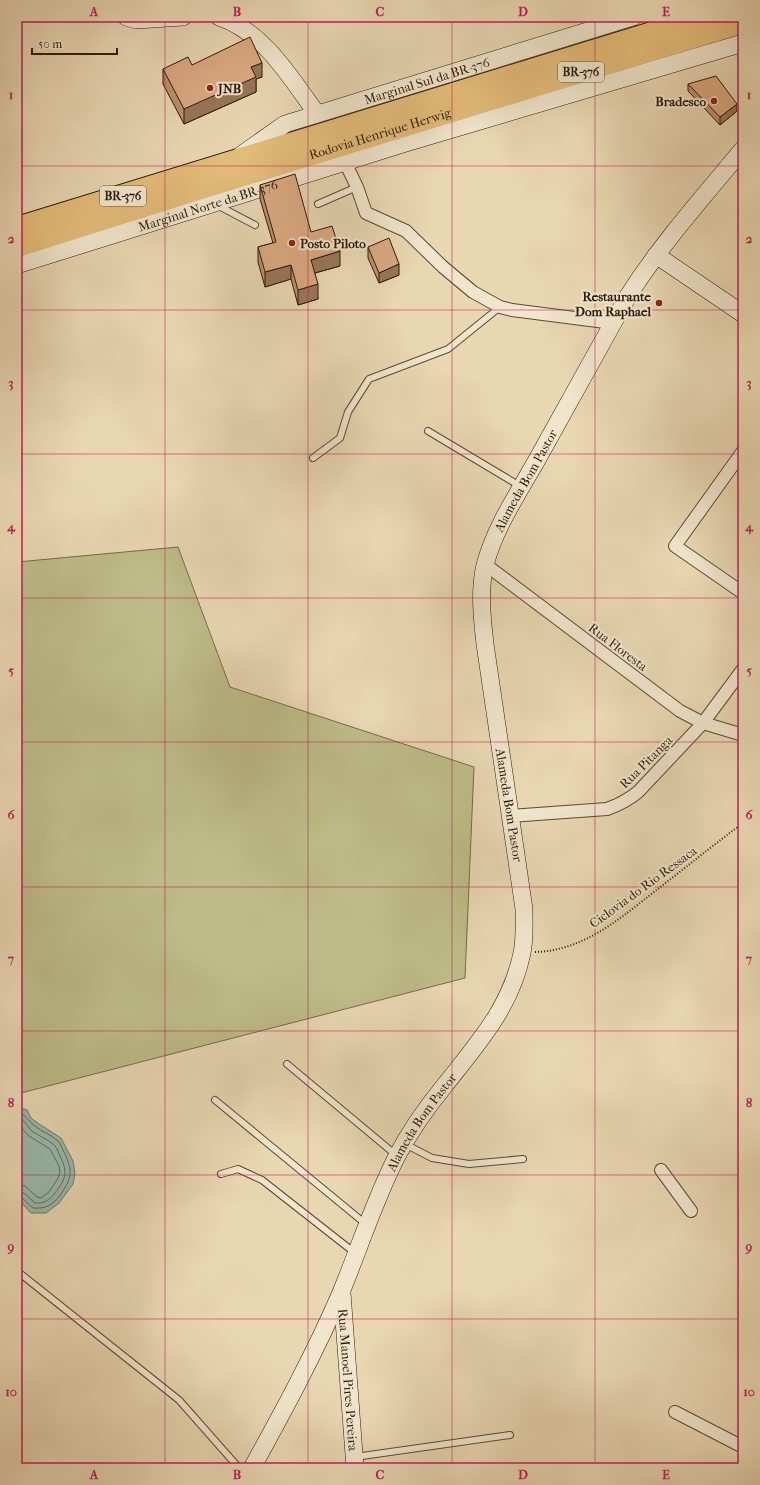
<svg xmlns="http://www.w3.org/2000/svg" width="760" height="1485" viewBox="0 0 760 1485" font-family="'IM FELL French Canon',serif">
  <rect width="100%" height="100%" fill="#e9d7b2"/>
  <filter id="stains"><feTurbulence type="fractalNoise" baseFrequency=".005" numOctaves="4"/><feColorMatrix values="0 0 0 0 .2 0 0 0 0 .09 0 0 0 0 .02 0 0 0 .5 -.17"/></filter>
  <radialGradient id="worn" r=".72"><stop offset=".6" stop-color="#630" stop-opacity="0"/><stop offset="1" stop-color="#630" stop-opacity=".3"/></radialGradient>
  <!-- green -->
  <polygon fill="#bdbc88" stroke="#746c49" points="178,547 230,687 474,767 465,978 17,1094 17,562"/>
  <!-- water -->
  <polygon fill="#97baad" stroke="#6c7a6c" points="17,1107 27,1110 31,1118 39,1124 61,1138 73,1161 75,1173 73,1184 59,1203 46,1213 31,1213 17,1198"/>
  <g fill="none" stroke-linecap="round" stroke-linejoin="round">
    <!-- shore -->
    <g stroke="#616a5c" stroke-width="1">
      <path d="M 17,1111 C 25,1114 28,1121 35,1126 C 42,1132 52,1135 58,1141 C 61,1144 62,1149 64,1152 C 73,1171 72,1177 61,1194 C 53,1205 46,1209 33,1208 L 21,1197 L 17,1196"/>
      <path d="M 17,1116 C 23,1118 27,1126 32,1131 C 39,1136 47,1139 53,1144 C 56,1146 58,1151 59,1154 C 68,1172 67,1177 55,1193 C 50,1200 43,1204 35,1203 L 24,1193 L 17,1191"/>
      <polyline points="17,1123 29,1136 50,1149 59,1166 60,1172 58,1178 49,1192 41,1198 37,1197 25,1186 17,1185"/>
    </g>
    <!-- lane casing -->
    <g stroke="#5a4a34" stroke-width="8">
      <g id="lane">
        <polyline points="318,204 357,187"/>
        <polyline points="217,205 255,225"/>
        <polyline points="428,431 520,486"/>
        <polyline points="313,458 340,438 348,412 369,379 448,349 500,307"/>
        <polyline points="287,1064 396,1155"/>
        <polyline points="215,1100 367,1225"/>
        <polyline points="405,1144 432,1158 469,1164 523,1159"/>
        <polyline points="221,1174 238,1169 262,1180 355,1253"/>
        <polyline points="17,1271 179,1400 239,1468"/>
        <polyline points="355,1457 510,1435"/>
      </g>
    </g>
    <!-- street casing -->
    <g stroke="#5a4a34" stroke-width="14">
      <g id="street">
        <polyline points="345,162 357,187 366,213 406,231 443,267 473,292 500,307 512,310 613,323"/>
        <polyline points="743,451 675,546 743,593"/>
        <polyline points="486,565 680,711 703,723 743,735"/>
        <path d="M 510,816 L 607,809 C 619,805 628,800 638,792 L 703,723 L 743,669"/>
        <polyline points="661,1170 691,1211"/>
        <polyline points="675,1412 743,1447"/>
      </g>
    </g>
    <!-- secondary casing -->
    <g stroke="#2b1b0a" stroke-width="18">
      <g id="secondary">
        <polyline points="126,17 136,20 183,17"/>
        <path d="M 219,17 C 264,32 290,77 317,114"/>
        <path id="s1" d="M 241,155 L 285,124 L 633,17"/>
        <polyline points="656,255 743,314"/>
        <path id="s2" d="M 17,265 L 406,143 L 743,43"/>
        <path id="s3" d="M 342,1293 L 355,1468"/>
        <path id="s4" d="M 252,1468 C 284,1410 316,1351 342,1290 C 360,1246 375,1199 397,1156 C 410,1131 427,1107 445,1085 C 478,1043 511,1007 522,953 C 525,939 524,924 524,909 L 485,644 C 482,618 479,590 485,565 C 495,527 519,492 538,458 C 568,404 598,350 628,296 C 662,243 703,197 743,149"/>
      </g>
    </g>
    <!-- highway casing -->
    <g stroke="#2b1b0a" stroke-width="24">
      <g id="highway">
        <polyline points="17,228 704,17"/>
        <path id="s5" d="M 17,246 L 191,191 L 743,22"/>
      </g>
    </g>
    <!-- path -->
    <path stroke="#2b1b0a" stroke-width="2" stroke-dasharray="1 2" stroke-linecap="butt" d="M 535,952 C 586,951 625,914 663,885 C 690,864 716,843 743,823"/>
    <!-- lane -->
    <use href="#lane" stroke="#f1e5cd" stroke-width="6"/>
    <!-- street -->
    <use href="#street" stroke="#f1e5cd" stroke-width="12"/>
    <!-- secondary -->
    <use href="#secondary" stroke="#f1e5cd" stroke-width="17"/>
    <!-- highway -->
    <use href="#highway" stroke="#e4bc79" stroke-width="22"/>
  </g>
  <!-- wall -->
  <g fill="#bb916f" stroke="#2b1b0a">
    <polygon points="192,65 262,77 256,79 256,92 184,124 163,84 163,69"/>
    <polygon points="688,84 737,111 720,125 688,91"/>
    <polygon points="260,185 311,232 340,266 315,273 318,299 298,305 291,279 265,287 258,262 258,247 273,243 260,199"/>
    <polygon points="368,247 399,275 379,283 368,258"/>
  </g>
  <!-- shaded-wall -->
  <g fill="#99765a" stroke="#2b1b0a">
    <polygon points="262,63 262,77 256,79 256,92 184,124 184,109 251,67"/>
    <polygon points="737,104 737,111 720,125 720,117"/>
    <polygon points="340,251 340,266 311,274 311,260"/>
    <polygon points="399,264 399,275 379,283 379,273"/>
    <polygon points="291,265 291,279 265,287 265,272"/>
    <polygon points="318,284 318,299 298,305 298,290"/>
  </g>
  <!-- building -->
  <g fill="#daa981" stroke="#2b1b0a">
    <polygon points="250,37 262,63 251,67 256,77 184,109 163,69 188,57 192,65"/>
    <polygon points="716,76 737,104 720,117 688,84"/>
    <polygon points="295,174 311,232 332,226 340,251 311,260 318,284 298,290 291,265 265,272 258,247 276,242 260,185"/>
    <polygon points="389,238 399,264 379,273 368,247"/>
  </g>
  <!-- grid -->
  <path fill="none" stroke="#c2185b" stroke-width="1" stroke-opacity="0.55" d="M 165,17 L 165,1468M 308,17 L 308,1468M 452,17 L 452,1468M 595,17 L 595,1468M 17,166 L 743,166M 17,310 L 743,310M 17,454 L 743,454M 17,598 L 743,598M 17,742 L 743,742M 17,887 L 743,887M 17,1031 L 743,1031M 17,1175 L 743,1175M 17,1319 L 743,1319"/>
  <!-- markers -->
  <g fill="#8f2418" stroke="#f1e5cd" stroke-width="1.5">
    <circle cx="210" cy="88" r="4"/>
    <circle cx="714" cy="101" r="4"/>
    <circle cx="292" cy="243" r="4"/>
    <circle cx="659" cy="303" r="4"/>
  </g>
  <g text-anchor="middle" dominant-baseline="central" stroke-width="4" stroke-linejoin="round" paint-order="stroke">
    <!-- shield labels -->
    <g fill="#f1e5cd" stroke="#665844" stroke-width="1">
      <rect x="558" y="62" width="46" height="20" rx="3"/>
      <rect x="100" y="186" width="46" height="20" rx="3"/>
    </g>
    <g font-size="12" font-weight="bold" fill="#2b1b0a">
      <text x="581" y="72">BR-376</text>
      <text x="123" y="196">BR-376</text>
    </g>
    <!-- street labels -->
    <g font-size="13" fill="#2b1b0a" stroke="#f1e5cd">
      <text stroke="none"><textPath href="#s1" startOffset="202">Marginal Sul da BR-376</textPath></text>
      <text stroke="none"><textPath href="#s5" startOffset="380">Rodovia Henrique Herwig</textPath></text>
      <text stroke="none"><textPath href="#s2" startOffset="200">Marginal Norte da BR-376</textPath></text>
      <text stroke="none"><textPath href="#s4" startOffset="1070">Alameda Bom Pastor</textPath></text>
      <text transform="translate(618 647) rotate(37)">Rua Floresta</text>
      <text transform="translate(646 762) rotate(-45)">Rua Pitanga</text>
      <text transform="translate(509 805) rotate(81)">Alameda Bom Pastor</text>
      <text transform="translate(643 887) rotate(-36)">Ciclovia do Rio Ressaca</text>
      <text stroke="none"><textPath href="#s4" startOffset="386">Alameda Bom Pastor</textPath></text>
      <text stroke="none"><textPath href="#s3" startOffset="87">Rua Manoel Pires Pereira</textPath></text>
    </g>
    <!-- poi labels -->
    <g font-size="13" font-weight="bold" fill="#2b1b0a" stroke="#f1e5cd" text-anchor="start">
      <text x="218" y="88">JNB</text>
      <text x="706" y="101" text-anchor="end">Bradesco</text>
      <text x="300" y="243">Posto Piloto</text>
      <text x="651" y="296" text-anchor="end">Restaurante<tspan x="651" dy="15">Dom Raphael</tspan></text>
    </g>
  </g>
  <!-- margin -->
  <rect width="760" height="1485" fill="none" stroke="#e9d7b2" stroke-width="44"/>
  <!-- scale -->
  <path d="M32 48v6h85v-6" fill="none" stroke="#2b1b0a" stroke-width="2"/>
  <text x="38" y="48" font-size="12" fill="#2b1b0a" stroke="#f1e5cd" stroke-width="3" paint-order="stroke">50 m</text>
  <rect x="22" y="22" width="716" height="1441" fill="none" stroke="#c2185b" stroke-width="1.5"/>
  <g font-size="13" text-anchor="middle" font-weight="bold" fill="#c2185b">
    <text x="94" y="16">A</text>
    <text x="237" y="16">B</text>
    <text x="380" y="16">C</text>
    <text x="523" y="16">D</text>
    <text x="666" y="16">E</text>
    <text x="11" y="99">1</text>
    <text x="749" y="99">1</text>
    <text x="11" y="243">2</text>
    <text x="749" y="243">2</text>
    <text x="11" y="387">3</text>
    <text x="749" y="387">3</text>
    <text x="11" y="531">4</text>
    <text x="749" y="531">4</text>
    <text x="11" y="675">5</text>
    <text x="749" y="675">5</text>
    <text x="11" y="819">6</text>
    <text x="749" y="819">6</text>
    <text x="11" y="963">7</text>
    <text x="749" y="963">7</text>
    <text x="11" y="1107">8</text>
    <text x="749" y="1107">8</text>
    <text x="11" y="1251">9</text>
    <text x="749" y="1251">9</text>
    <text x="11" y="1396">10</text>
    <text x="749" y="1396">10</text>
    <text x="94" y="1479">A</text>
    <text x="237" y="1479">B</text>
    <text x="380" y="1479">C</text>
    <text x="523" y="1479">D</text>
    <text x="666" y="1479">E</text>
  </g>
  <rect width="100%" height="100%" filter="url(#stains)"/>
  <rect width="100%" height="100%" fill="url(#worn)"/>
</svg>
